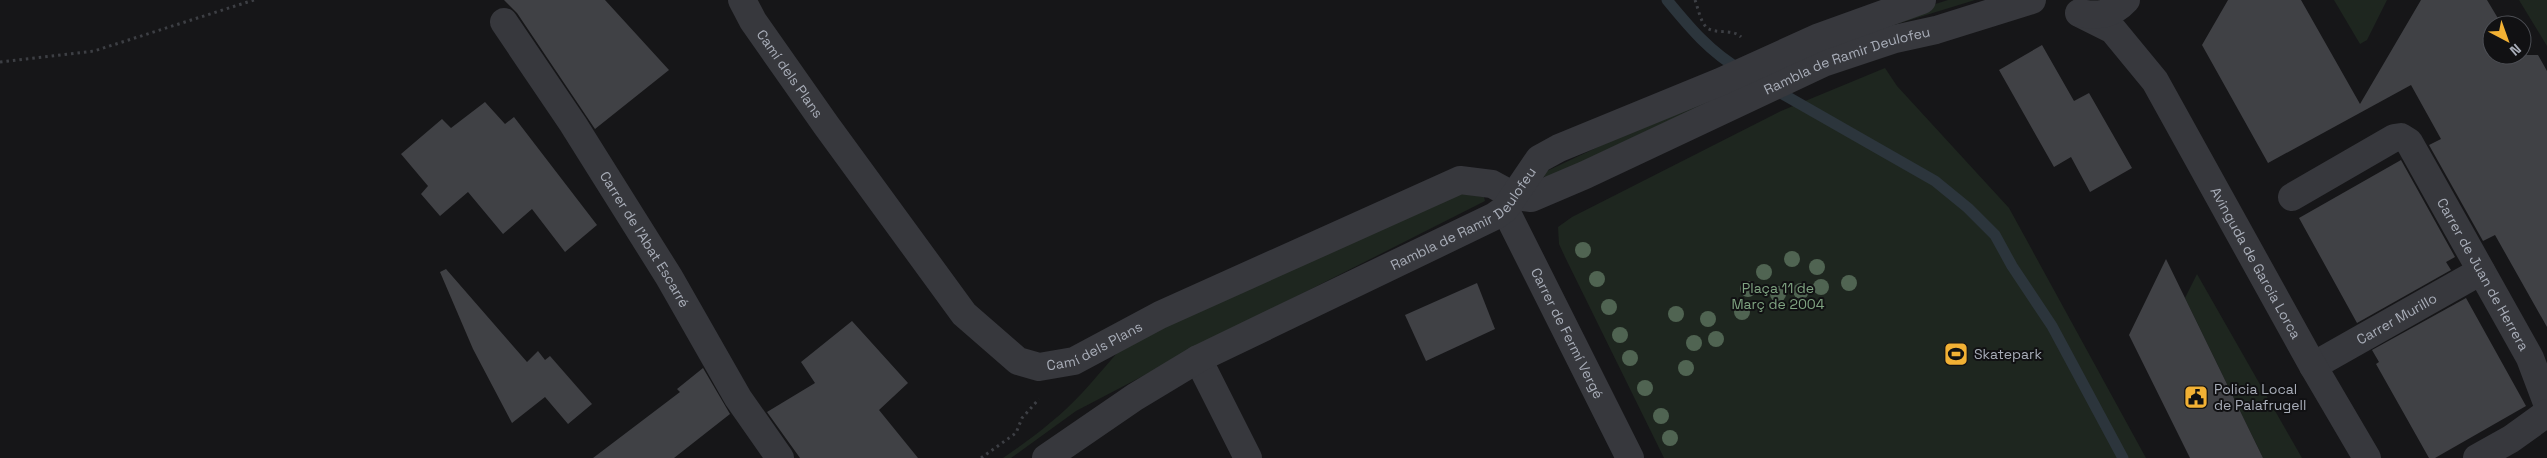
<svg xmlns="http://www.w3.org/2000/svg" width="2547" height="458" viewBox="0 0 2547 458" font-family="'Space Grotesk',sans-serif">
  <rect width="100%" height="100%" fill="#161618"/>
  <!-- green -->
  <g fill="#1e261f">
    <polygon points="1948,0 1975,0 1835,43 1547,178 1543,176 1547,171 1831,37"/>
    <polygon points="2334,0 2387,0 2367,40 2360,44"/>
    <polygon points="2519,0 2547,0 2547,46"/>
    <polygon points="1885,68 1897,86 2009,208 2146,458 1664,458 1565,257 1559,244 1558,227 1572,217 1781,111"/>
    <path d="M 1452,192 L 1484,197 L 1485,201 L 1246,322 L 1076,411 L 1011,458 L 1003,458 C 1031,439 1060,417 1083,392 C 1099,375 1112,357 1129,341 Z"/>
    <polygon points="2197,274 2302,458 2263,458 2185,298"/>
  </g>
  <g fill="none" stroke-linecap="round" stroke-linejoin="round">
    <!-- stream -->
    <g stroke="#2c353c" stroke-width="11">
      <path d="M 1667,0 C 1690,28 1710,52 1741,70"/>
      <polyline points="1772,88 1935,181 1968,208 1995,235 2012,266 2052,326 2123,458"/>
    </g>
  </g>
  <!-- building -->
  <g fill="#404145">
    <polygon points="504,0 605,0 669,70 595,129 517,13"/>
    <polygon points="2228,0 2301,0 2360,104 2421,0 2487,0 2502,25 2492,25 2492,55 2538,55 2547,71 2547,327 2495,235 2483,241 2429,145 2441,139 2411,85 2268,163 2202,45"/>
    <polygon points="2042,45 2074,101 2089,93 2132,168 2090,192 2071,157 2054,167 1999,70"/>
    <polygon points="485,102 505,124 514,117 597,225 565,252 532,209 503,234 468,192 440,216 421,194 428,186 401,154 442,119 451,128"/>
    <polygon points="2401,160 2455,257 2446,262 2451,270 2357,323 2299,218"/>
    <polygon points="2166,259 2185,298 2263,458 2190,458 2129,335"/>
    <polygon points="446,269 527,362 538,351 545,360 550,356 592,404 568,424 545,397 512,423 473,349 440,272"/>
    <polygon points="1477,283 1495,329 1426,361 1405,315"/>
    <polygon points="2466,298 2526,406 2435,458 2429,458 2376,364 2379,362 2372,350"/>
    <polygon points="852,321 908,383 879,410 918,458 800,458 767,412 815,383 801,362"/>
    <polygon points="703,368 730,414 674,458 593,458 680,392 677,389"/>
  </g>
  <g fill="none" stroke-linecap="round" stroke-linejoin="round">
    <!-- path -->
    <g stroke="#3d3f44" stroke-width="3" stroke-dasharray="2.5 4" stroke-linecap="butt">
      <path d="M 1695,0 C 1698,8 1700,20 1706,27 C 1715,35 1732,28 1741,37"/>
      <polyline points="0,62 94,51 254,0"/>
      <polyline points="981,458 1016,433 1022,418 1039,399"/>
    </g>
    <!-- minor -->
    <g stroke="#37383d" stroke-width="28">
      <path id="s1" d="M 742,0 L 753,21 L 826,125 L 964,314 L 1018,361 L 1039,367 L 1074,361 L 1160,315 L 1460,180 L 1492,184 L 1514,196 L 1531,198 L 1585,175 L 1823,63 L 1895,39 L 1936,30 L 2032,0"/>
      <path id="s2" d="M 504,22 L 573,124 L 669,277 L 738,398 L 780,458"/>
      <path id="s3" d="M 2292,197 L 2394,138 L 2401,137 L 2409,142 L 2530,358 L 2547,403"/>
      <path id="s4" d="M 1505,209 L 1630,458"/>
      <polyline points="1198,359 1248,458"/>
      <path id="s5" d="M 2313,366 L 2481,271"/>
      <path id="s6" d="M 1046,458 L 1135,397 L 1198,359 L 1495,216 L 1505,209 L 1539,159 L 1559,148 L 1720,82 L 1817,38 L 1922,0"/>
      <polyline points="2477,458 2511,439 2547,413"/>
    </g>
    <!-- tertiary -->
    <g stroke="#37383d" stroke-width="28">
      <path id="s7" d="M 2079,13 L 2113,30 L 2155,81 L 2313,366 L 2367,458"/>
      <path d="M 2080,13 C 2099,17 2113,14 2126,0"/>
    </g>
  </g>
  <!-- trees -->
  <g fill="#506452">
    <circle cx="1583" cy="250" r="8"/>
    <circle cx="1792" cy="259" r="8"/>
    <circle cx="1817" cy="267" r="8"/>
    <circle cx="1764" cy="272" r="8"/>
    <circle cx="1597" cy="279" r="8"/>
    <circle cx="1849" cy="283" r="8"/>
    <circle cx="1821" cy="287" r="8"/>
    <circle cx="1748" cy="289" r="8"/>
    <circle cx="1801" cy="291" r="8"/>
    <circle cx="1778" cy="294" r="8"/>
    <circle cx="1609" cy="307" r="8"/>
    <circle cx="1742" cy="312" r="8"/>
    <circle cx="1676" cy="314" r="8"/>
    <circle cx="1708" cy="319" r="8"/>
    <circle cx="1620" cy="335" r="8"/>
    <circle cx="1716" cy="339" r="8"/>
    <circle cx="1694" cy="343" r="8"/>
    <circle cx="1630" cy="358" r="8"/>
    <circle cx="1686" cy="368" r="8"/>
    <circle cx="1645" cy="388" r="8"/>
    <circle cx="1661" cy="416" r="8"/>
    <circle cx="1670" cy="438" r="8"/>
  </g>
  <!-- icons -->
  <defs>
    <g id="stadium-square" transform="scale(1.25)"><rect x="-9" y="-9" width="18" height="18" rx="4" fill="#f2b134" stroke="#111113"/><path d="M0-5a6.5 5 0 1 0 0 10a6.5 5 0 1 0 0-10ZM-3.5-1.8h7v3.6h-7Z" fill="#111"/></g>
    <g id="civic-square" transform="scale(1.25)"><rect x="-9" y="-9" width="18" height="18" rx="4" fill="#f2b134" stroke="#111113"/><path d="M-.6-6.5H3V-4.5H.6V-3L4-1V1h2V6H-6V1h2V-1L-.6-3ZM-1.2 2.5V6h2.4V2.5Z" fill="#111"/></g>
  </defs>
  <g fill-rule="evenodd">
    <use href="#stadium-square" x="1956" y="354"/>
    <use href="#civic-square" x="2196" y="397"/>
  </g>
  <g text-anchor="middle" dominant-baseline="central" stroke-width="4" stroke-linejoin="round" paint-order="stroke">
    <!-- street labels -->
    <g font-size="14" fill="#a8adb8" stroke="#111113">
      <text stroke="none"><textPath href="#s1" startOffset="1360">Rambla de Ramir Deulofeu</textPath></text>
      <text stroke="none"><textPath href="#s1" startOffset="88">Camí dels Plans</textPath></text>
      <text stroke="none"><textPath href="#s6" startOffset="484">Rambla de Ramir Deulofeu</textPath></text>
      <text stroke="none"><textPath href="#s2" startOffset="259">Carrer de l'Abat Escarré</textPath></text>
      <text stroke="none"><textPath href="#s7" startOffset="312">Avinguda de García Lorca</textPath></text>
      <text stroke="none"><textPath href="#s3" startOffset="286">Carrer de Juan de Herrera</textPath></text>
      <text stroke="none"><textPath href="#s5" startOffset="96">Carrer Murillo</textPath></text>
      <text stroke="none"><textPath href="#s4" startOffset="139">Carrer de Fermí Vergé</textPath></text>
      <text stroke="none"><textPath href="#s1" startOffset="538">Camí dels Plans</textPath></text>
    </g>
    <!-- park labels -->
    <g font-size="14" fill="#7fa381" stroke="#111113">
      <text x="1778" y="288">Plaça 11 de<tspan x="1778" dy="16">Març de 2004</tspan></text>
    </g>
    <!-- poi labels -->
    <g font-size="14" fill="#a8adb8" stroke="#111113" text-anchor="start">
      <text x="1974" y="354">Skatepark</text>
      <text x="2214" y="389">Policia Local<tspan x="2214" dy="16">de Palafrugell</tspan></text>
    </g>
  </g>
  <!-- north arrow -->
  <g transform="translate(2507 40) rotate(139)"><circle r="24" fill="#111113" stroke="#4d4f55"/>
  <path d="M0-4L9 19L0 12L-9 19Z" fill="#f2b134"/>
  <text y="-8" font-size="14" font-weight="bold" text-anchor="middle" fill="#a8adb8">N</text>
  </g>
</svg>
